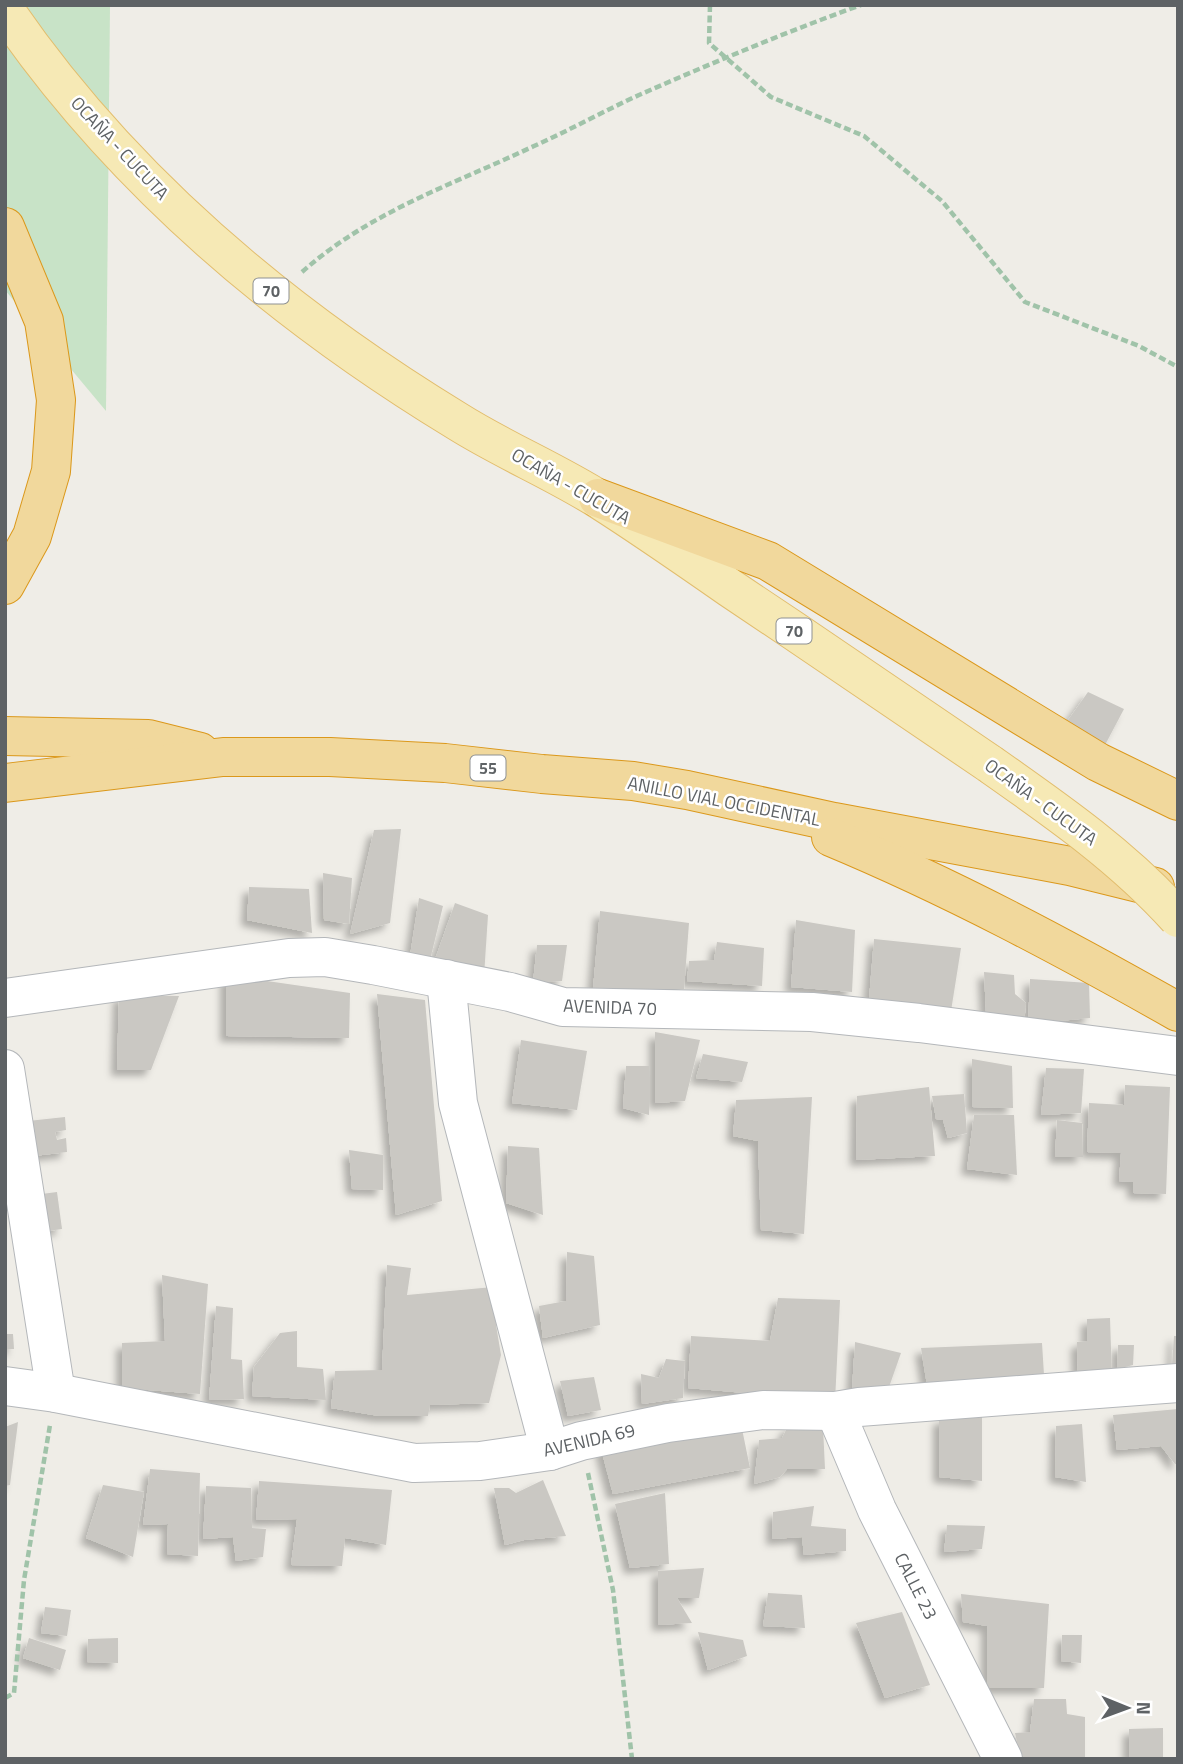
<svg xmlns="http://www.w3.org/2000/svg" width="1183" height="1764" viewBox="0 0 1183 1764" font-family="'Titillium Web',sans-serif">
  <defs>
    <filter id="shadow"><feDropShadow dx="-6" dy="6" stdDeviation="3.5" flood-color="#0004"/></filter>
  </defs>
  <rect width="100%" height="100%" fill="#efede7"/>
  <!-- green -->
  <polygon fill="#c8e3c7" points="5,5 110,5 106,411 5,290"/>
  <!-- building -->
  <g fill="#cac8c3" filter="url(#shadow)">
    <polygon points="1088,692 1124,709 1105,745 1066,723"/>
    <polygon points="401,829 390,923 350,934 374,830"/>
    <polygon points="323,873 352,878 349,924 324,920"/>
    <polygon points="249,887 309,889 312,933 247,920"/>
    <polygon points="419,898 443,906 431,956 410,956"/>
    <polygon points="455,903 488,915 484,976 433,965"/>
    <polygon points="600,911 689,923 684,989 593,989"/>
    <polygon points="796,920 855,930 852,992 791,987"/>
    <polygon points="874,939 961,948 951,1011 869,1000"/>
    <polygon points="717,942 764,948 762,986 687,981 689,961 714,960"/>
    <polygon points="537,945 567,945 562,981 533,983"/>
    <polygon points="984,972 1014,975 1015,994 1026,1003 1024,1024 986,1013"/>
    <polygon points="226,975 350,993 349,1038 226,1036"/>
    <polygon points="1030,979 1089,983 1090,1018 1028,1024"/>
    <polygon points="377,994 425,1000 442,1201 396,1215"/>
    <polygon points="119,995 179,996 151,1070 117,1070"/>
    <polygon points="655,1032 700,1040 685,1101 655,1103"/>
    <polygon points="521,1040 587,1051 577,1110 512,1103"/>
    <polygon points="703,1054 748,1062 742,1082 696,1078"/>
    <polygon points="972,1059 1012,1066 1013,1108 972,1107"/>
    <polygon points="626,1066 649,1066 649,1115 623,1108"/>
    <polygon points="1046,1068 1084,1069 1081,1113 1041,1115"/>
    <polygon points="1125,1085 1170,1087 1166,1194 1133,1193 1133,1182 1119,1181 1121,1153 1087,1152 1089,1103 1124,1105"/>
    <polygon points="929,1087 935,1156 856,1160 857,1096"/>
    <polygon points="964,1094 967,1133 948,1138 943,1120 936,1119 932,1096"/>
    <polygon points="812,1097 804,1234 761,1230 758,1141 733,1136 736,1100"/>
    <polygon points="974,1115 1014,1115 1017,1175 967,1169"/>
    <polygon points="65,1117 66,1130 55,1132 57,1140 66,1138 67,1152 34,1156 19,1122"/>
    <polygon points="1057,1120 1082,1123 1083,1157 1055,1157"/>
    <polygon points="508,1146 539,1148 543,1215 506,1203"/>
    <polygon points="349,1150 383,1155 383,1190 352,1189"/>
    <polygon points="57,1192 62,1229 40,1232 34,1195"/>
    <polygon points="567,1252 594,1256 600,1325 543,1338 539,1306 566,1301"/>
    <polygon points="387,1265 411,1268 407,1295 493,1287 496,1325 501,1355 489,1403 430,1405 428,1416 379,1416 331,1408 335,1371 382,1370"/>
    <polygon points="162,1275 208,1284 200,1394 122,1388 122,1343 165,1341"/>
    <polygon points="778,1298 840,1300 835,1401 688,1388 691,1336 770,1341"/>
    <polygon points="216,1306 233,1308 231,1359 242,1360 244,1399 209,1400"/>
    <polygon points="1110,1318 1112,1380 1078,1381 1077,1342 1087,1341 1087,1319"/>
    <polygon points="297,1331 297,1367 323,1369 326,1400 252,1396 254,1367 280,1333"/>
    <polygon points="5,1334 13,1334 14,1349 5,1349"/>
    <polygon points="1174,1336 1178,1336 1178,1366 1172,1365"/>
    <polygon points="855,1342 901,1353 889,1387 852,1390"/>
    <polygon points="1042,1343 1044,1375 927,1385 921,1348"/>
    <polygon points="1118,1345 1134,1345 1133,1365 1117,1369"/>
    <polygon points="666,1359 685,1361 683,1398 642,1404 641,1374 659,1378"/>
    <polygon points="594,1377 601,1410 568,1416 560,1381"/>
    <polygon points="1178,1409 1178,1464 1175,1464 1161,1446 1117,1450 1113,1415"/>
    <polygon points="982,1412 982,1481 939,1477 939,1419"/>
    <polygon points="18,1422 10,1485 5,1486 5,1427"/>
    <polygon points="741,1424 750,1468 613,1494 600,1445"/>
    <polygon points="1082,1424 1086,1482 1055,1477 1056,1426"/>
    <polygon points="788,1426 823,1427 825,1469 787,1469 780,1477 754,1484 759,1440 782,1438"/>
    <polygon points="150,1469 200,1473 198,1556 167,1554 168,1524 143,1525"/>
    <polygon points="543,1480 566,1536 524,1540 505,1545 494,1488 509,1488 516,1493"/>
    <polygon points="259,1481 392,1490 386,1545 345,1538 342,1566 291,1565 297,1519 256,1520"/>
    <polygon points="103,1485 144,1492 133,1557 86,1538"/>
    <polygon points="206,1486 251,1488 252,1528 266,1529 263,1557 236,1561 233,1537 203,1539"/>
    <polygon points="665,1493 669,1564 630,1568 615,1504"/>
    <polygon points="814,1506 811,1526 846,1529 846,1551 804,1555 802,1537 772,1539 773,1512"/>
    <polygon points="947,1525 985,1526 982,1549 944,1552"/>
    <polygon points="704,1568 699,1598 677,1598 692,1623 658,1625 658,1571"/>
    <polygon points="768,1593 802,1595 805,1628 763,1626"/>
    <polygon points="961,1594 1049,1604 1044,1688 987,1688 987,1626 963,1622"/>
    <polygon points="45,1607 71,1610 67,1636 41,1633"/>
    <polygon points="902,1612 930,1685 885,1698 856,1623"/>
    <polygon points="698,1632 743,1640 747,1656 708,1670"/>
    <polygon points="1062,1635 1082,1635 1081,1663 1061,1661"/>
    <polygon points="29,1638 66,1650 60,1670 23,1658"/>
    <polygon points="118,1638 118,1663 87,1662 88,1639"/>
    <polygon points="1034,1699 1066,1699 1067,1714 1085,1717 1085,1759 1021,1759 1015,1733 1030,1732"/>
    <polygon points="1163,1728 1163,1757 1129,1757 1129,1729"/>
  </g>
  <g fill="none" stroke-linecap="round" stroke-linejoin="round">
    <!-- minor casing -->
    <g stroke="#b4b7ba" stroke-width="40">
      <g id="minor">
        <polyline points="446,979 458,1103 550,1451"/>
        <polyline points="5,998 289,958 325,957 373,965 510,992 563,1007 812,1012 919,1023 1178,1056"/>
        <polyline points="5,1069 56,1393"/>
        <polyline points="5,1386 56,1393 414,1463 480,1461 550,1451 581,1441 668,1423 763,1410 835,1411 859,1407 1178,1383"/>
        <polyline points="835,1411 877,1510 1003,1759"/>
      </g>
    </g>
    <!-- major casing -->
    <g stroke="#e2bd6d" stroke-width="40">
      <path id="major" d="M 5,10 C 121,179 283,315 457,421 C 503,450 554,471 600,500 C 644,528 687,558 730,588 C 817,646 903,705 990,764"/>
    </g>
    <!-- highway casing -->
    <g stroke="#db981b" stroke-width="40">
      <g id="highway">
        <polyline points="5,227 44,321 56,400 51,471 32,536 5,585"/>
        <polyline points="598,498 768,561 1098,762 1178,801"/>
        <polyline points="5,736 148,739 200,752"/>
        <polyline points="5,783 223,757 330,757 445,763 542,774 633,781 687,790 834,822 1070,866 1155,887"/>
        <path d="M 831,837 C 951,887 1065,948 1178,1012"/>
      </g>
    </g>
    <!-- path -->
    <g stroke="#a0c3a9" stroke-width="4.5" stroke-dasharray="7 3.5" stroke-linecap="butt">
      <polyline points="710,5 709,43 771,97 864,136 942,201 1025,302 1139,346 1178,367"/>
      <path d="M 302,272 C 371,211 452,185 534,146 C 570,130 604,111 639,95 C 712,63 786,32 861,5"/>
      <polyline points="588,1473 613,1590 632,1759"/>
      <polyline points="5,1698 14,1693 24,1580 50,1425"/>
    </g>
    <!-- minor -->
    <use href="#minor" stroke="#fff" stroke-width="38"/>
    <!-- major -->
    <use href="#major" stroke="#f6e9b5" stroke-width="38"/>
    <!-- highway -->
    <use href="#highway" stroke="#f1d89c" stroke-width="38"/>
    <!-- major-bridge casing -->
    <g stroke="#e2bd6d" stroke-width="40" stroke-linecap="butt">
      <path id="major-bridge" d="M 990,764 C 1057,811 1123,857 1178,918"/>
    </g>
    <!-- major-bridge -->
    <use href="#major-bridge" stroke="#f6e9b5" stroke-width="38"/>
  </g>
  <g text-anchor="middle" dominant-baseline="central" stroke-width="5" stroke-linejoin="round" paint-order="stroke">
    <!-- shield labels -->
    <g fill="#fff" stroke="#8e9193" stroke-width="2">
      <rect x="253.5" y="278.5" width="35" height="25" rx="5"/>
      <rect x="776.5" y="618.5" width="35" height="25" rx="5"/>
      <rect x="470.5" y="755.5" width="35" height="25" rx="5"/>
    </g>
    <g font-size="16" font-weight="bold" fill="#5e6265">
      <text x="271" y="291">70</text>
      <text x="794" y="631">70</text>
      <text x="488" y="768">55</text>
    </g>
    <!-- street labels -->
    <g font-size="18" fill="#5e6265" stroke="#fff">
      <text transform="translate(120 148) rotate(47)">OCAÑA - CUCUTA</text>
      <text transform="translate(571 486) rotate(30)">OCAÑA - CUCUTA</text>
      <text transform="translate(724 801) rotate(11)">ANILLO VIAL OCCIDENTAL</text>
      <text transform="translate(1041 802) rotate(36)">OCAÑA - CUCUTA</text>
      <text transform="translate(610 1007) rotate(2)">AVENIDA 70</text>
      <text transform="translate(589 1440) rotate(-13)">AVENIDA 69</text>
      <text transform="translate(916 1586) rotate(63)">CALLE 23</text>
    </g>
  </g>
  <!-- border -->
  <rect width="1183" height="1764" fill="none" stroke="#5e6265" stroke-width="14"/>
  <!-- north arrow -->
  <g transform="translate(1127 1708) rotate(91)" stroke="#ffffff" stroke-width="5" paint-order="stroke">
  <path d="M0-5L12 26L0 18L-12 26Z" fill="#5e6265"/>
  <text y="-10" font-size="19" font-weight="bold" text-anchor="middle" fill="#5e6265">N</text>
  </g>
</svg>
